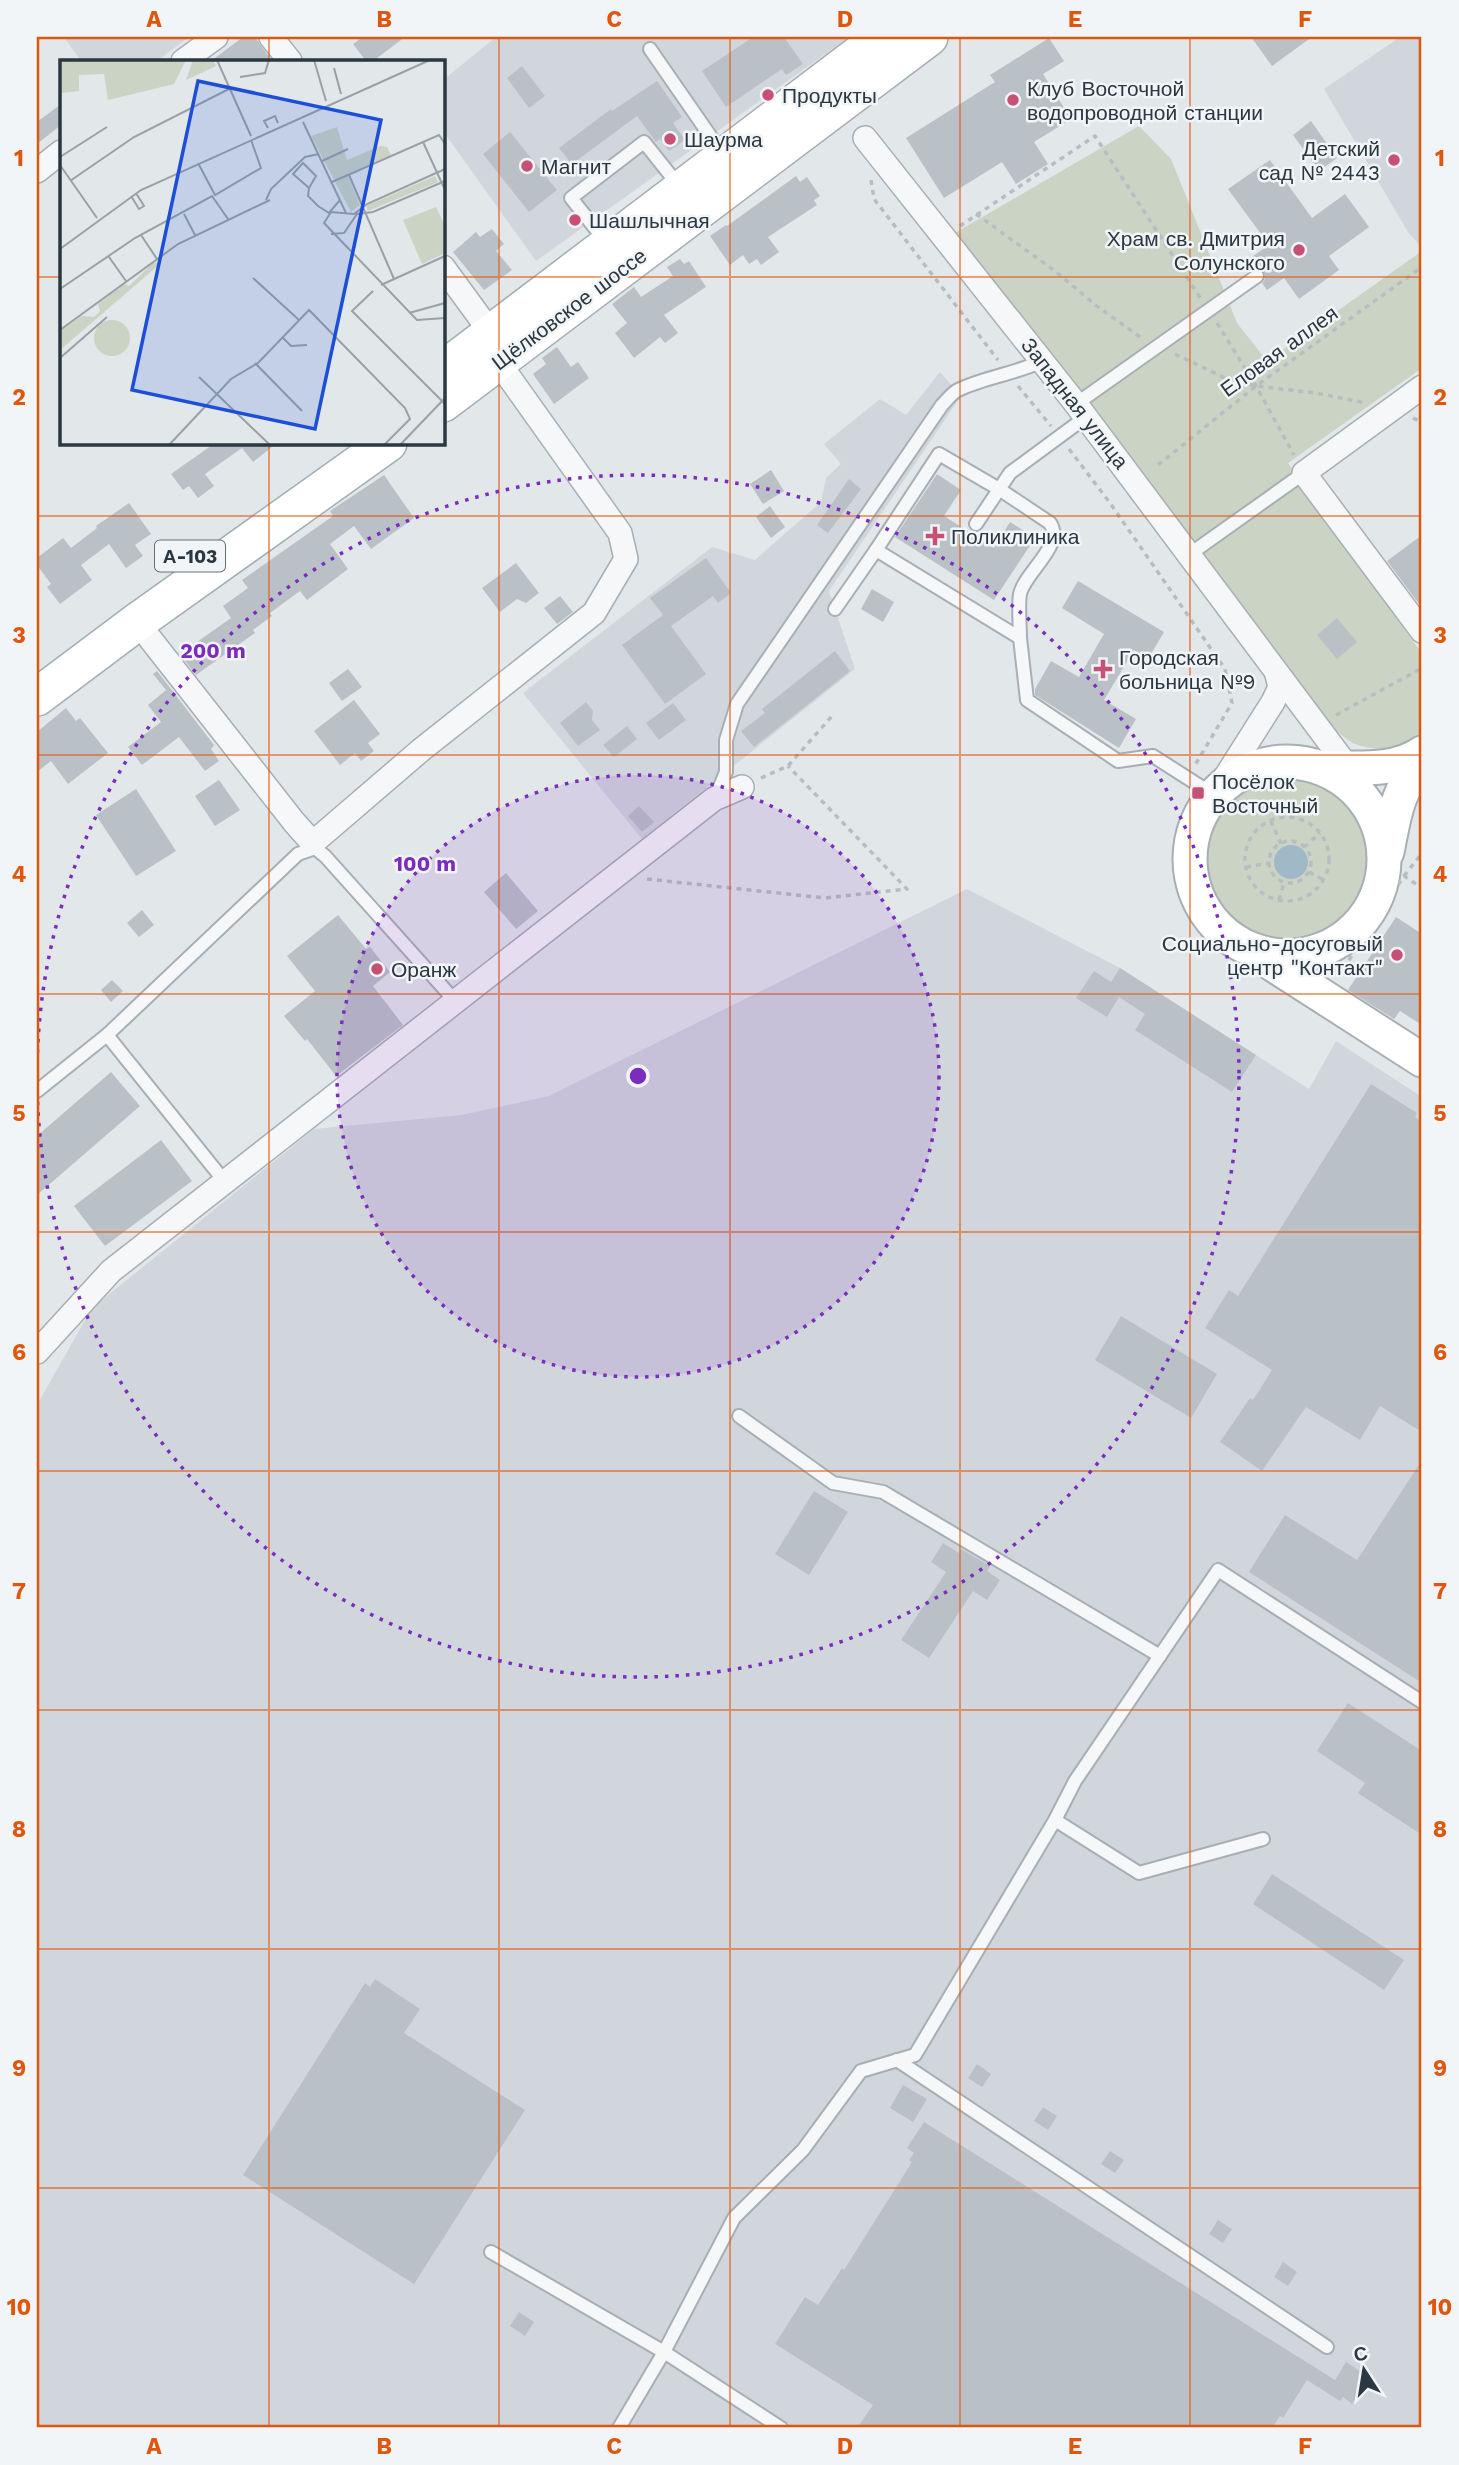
<svg xmlns="http://www.w3.org/2000/svg" width="1459" height="2465" viewBox="0 0 1459 2465" font-family="'Work Sans',sans-serif">
  <rect width="100%" height="100%" fill="#e2e7ea"/>
  <!-- built -->
  <g fill="#d1d6dc">
    <polygon points="64,37 189,37 157,61 81,61"/>
    <polygon points="496,37 849,37 536,261 443,131 443,80"/>
    <polygon points="1400,37 1422,37 1422,248 1408,232 1324,89"/>
    <polygon points="940,372 961,396 829,591 855,669 642,839 523,693 712,547 755,560 821,502 826,478 841,464 824,444 880,399 906,415"/>
    <polygon points="967,889 1120,968 1309,1089 1336,1041 1422,1097 1422,2428 37,2428 37,1405 92,1308 314,1129 462,1115 549,1096"/>
  </g>
  <!-- green -->
  <g fill="#cad3c4">
    <path d="M 1139,126 L 1171,159 L 1237,323 L 1267,361 L 1422,251 L 1422,368 L 1288,463 L 1422,654 L 1422,737 C 1406,750 1372,752 1353,743 C 1347,740 1341,734 1335,730 L 955,233 Z"/>
    <circle cx="1290" cy="860" r="86"/>
  </g>
  <!-- water -->
  <circle fill="#a0b9c8" cx="1291" cy="862" r="17"/>
  <!-- building -->
  <g fill="#bac1c6">
    <polygon points="243,37 255,37 272,61 211,61"/>
    <polygon points="363,37 405,37 373,61 366,61 353,44"/>
    <polygon points="753,37 784,37 803,64 786,75 782,69 726,107 702,71"/>
    <polygon points="1251,37 1312,37 1272,66"/>
    <polygon points="1049,38 1064,61 1043,74 1071,119 1034,142 1048,164 1016,184 1002,162 944,198 906,138 995,82 990,75"/>
    <polygon points="522,66 545,96 529,108 507,78"/>
    <polygon points="657,81 682,117 673,123 685,140 669,151 660,139 656,142 637,116 572,164 559,148 611,109 612,111"/>
    <polygon points="61,104 61,125 37,144 37,122"/>
    <polygon points="1311,121 1337,158 1319,171 1293,135"/>
    <polygon points="510,132 557,190 529,212 483,154"/>
    <polygon points="1270,160 1312,218 1345,194 1369,227 1329,256 1339,270 1299,299 1284,278 1267,290 1262,283 1265,279 1264,272 1260,268 1252,269 1246,261 1269,245 1228,189"/>
    <polygon points="796,176 800,182 807,177 820,196 814,200 817,205 768,237 779,252 761,265 757,259 749,264 743,255 730,265 710,236 726,225 727,226"/>
    <polygon points="492,229 504,244 496,251 512,270 484,290 453,252 476,232 480,237"/>
    <polygon points="680,259 684,264 689,261 706,287 664,315 678,333 665,343 660,337 634,358 615,333 627,323 612,304 634,287 641,297 673,276 667,267"/>
    <polygon points="557,347 571,367 578,362 589,378 554,404 533,374 546,364 542,358"/>
    <polygon points="215,443 277,443 253,462 242,448 205,474 214,486 198,498 189,486 183,490 171,474"/>
    <polygon points="771,470 784,491 763,504 750,484"/>
    <polygon points="937,474 961,490 944,516 994,548 1010,522 1035,538 994,600 895,537"/>
    <polygon points="384,475 414,518 371,549 354,526 330,544 348,569 307,600 300,591 270,613 272,616 253,630 255,633 196,675 180,654 231,618 223,606 248,588 242,580 333,516 330,511"/>
    <polygon points="849,479 861,489 828,533 817,525"/>
    <polygon points="129,503 151,534 135,545 143,556 126,568 109,544 81,565 92,580 60,604 47,587 51,584 37,565 37,558 63,538 71,548 97,528 96,526"/>
    <polygon points="770,506 785,527 771,538 756,517"/>
    <polygon points="1422,535 1422,608 1387,561"/>
    <polygon points="706,558 731,593 718,603 713,596 671,626 706,674 665,704 622,645 663,615 650,598"/>
    <polygon points="516,563 539,593 526,603 517,599 500,612 482,588"/>
    <polygon points="1078,581 1164,632 1148,659 1134,650 1104,700 1136,719 1119,748 1035,695 1035,689 1051,661 1079,677 1104,634 1062,608"/>
    <polygon points="872,589 894,602 883,622 861,609"/>
    <polygon points="560,596 573,612 557,624 544,608"/>
    <polygon points="1337,618 1357,642 1337,659 1317,635"/>
    <polygon points="835,651 850,671 754,747 741,731 765,713 762,709"/>
    <polygon points="348,669 362,687 342,701 329,683"/>
    <polygon points="157,671 214,745 211,749 219,761 205,771 179,737 142,765 128,747 161,722 148,705 166,690 153,674"/>
    <polygon points="354,700 380,734 368,743 374,751 361,761 355,753 340,765 314,731"/>
    <polygon points="586,702 593,711 592,720 600,730 578,746 560,723"/>
    <polygon points="673,703 686,720 659,740 646,723"/>
    <polygon points="66,708 76,721 80,718 108,753 68,784 51,761 37,772 37,732"/>
    <polygon points="627,726 637,739 614,757 603,745"/>
    <polygon points="219,780 240,810 215,826 195,796"/>
    <polygon points="136,789 176,851 136,876 96,815"/>
    <polygon points="639,806 654,822 642,832 628,816"/>
    <polygon points="506,873 538,911 516,929 484,892"/>
    <polygon points="142,910 154,925 139,937 127,923"/>
    <polygon points="338,915 366,949 370,947 390,972 373,986 403,1025 336,1076 307,1039 305,1041 284,1016 315,991 287,956"/>
    <polygon points="1396,917 1422,934 1422,1025 1400,1011 1394,1019 1348,990"/>
    <polygon points="1120,968 1256,1055 1232,1092 1135,1030 1145,1014 1119,997 1107,1017 1076,998 1094,971 1111,982"/>
    <polygon points="112,980 123,991 111,1002 101,990"/>
    <polygon points="111,1072 140,1106 37,1195 37,1136"/>
    <polygon points="1371,1084 1417,1113 1415,1117 1422,1122 1422,1432 1380,1406 1360,1440 1306,1407 1262,1471 1220,1442 1250,1398 1253,1400 1272,1370 1205,1328 1229,1290 1238,1296"/>
    <polygon points="161,1140 192,1181 105,1246 74,1206"/>
    <polygon points="1121,1316 1217,1374 1191,1418 1095,1360"/>
    <polygon points="1422,1460 1422,1683 1249,1572 1285,1515 1357,1560"/>
    <polygon points="814,1491 848,1512 809,1575 775,1554"/>
    <polygon points="943,1543 959,1553 961,1549 990,1566 987,1571 1000,1580 987,1600 973,1591 929,1658 901,1640 946,1572 931,1562"/>
    <polygon points="1348,1703 1422,1751 1422,1835 1358,1793 1365,1783 1317,1751"/>
    <polygon points="1272,1874 1404,1960 1384,1990 1253,1904"/>
    <polygon points="375,1979 420,2009 404,2033 525,2110 414,2284 243,2175 365,1983 370,1987"/>
    <polygon points="977,2064 991,2074 982,2087 968,2078"/>
    <polygon points="903,2085 927,2099 913,2122 890,2108"/>
    <polygon points="1043,2107 1057,2116 1048,2130 1034,2121"/>
    <polygon points="924,2122 1335,2380 1346,2362 1369,2377 1352,2404 1343,2397 1340,2401 1307,2380 1283,2418 1280,2416 1272,2428 857,2428 873,2405 775,2344 805,2297 818,2305 842,2268 844,2270 912,2162 909,2160 914,2153 907,2148"/>
    <polygon points="1110,2151 1124,2160 1115,2173 1101,2164"/>
    <polygon points="1218,2220 1232,2229 1223,2243 1209,2234"/>
    <polygon points="1283,2262 1297,2272 1288,2286 1274,2277"/>
    <polygon points="519,2312 534,2322 525,2336 510,2326"/>
  </g>
  <g fill="none" stroke-linecap="round" stroke-linejoin="round">
    <!-- lane casing -->
    <g stroke="#a7afb4" stroke-width="16">
      <g id="lane">
        <polyline points="650,49 722,153"/>
        <polyline points="607,243 571,198 644,142 679,186"/>
        <polyline points="1076,404 1257,276"/>
        <polyline points="976,524 1010,473 1086,417"/>
        <polyline points="1190,554 1304,473"/>
        <polyline points="835,609 876,550"/>
        <path d="M 1020,638 C 1020,624 1018,607 1020,594 C 1025,572 1065,545 1050,523 L 999,489 L 939,454 L 876,550 L 1020,638 L 1027,700 L 1118,761 L 1153,756 L 1214,795"/>
        <path d="M 716,796 L 726,772 L 726,740 L 737,704 L 942,405 C 947,400 952,393 958,390 C 985,377 1015,374 1042,361"/>
        <polyline points="107,1035 225,1182"/>
        <polyline points="37,1091 107,1035 298,854 315,848 325,856 456,1002"/>
        <polyline points="739,1416 833,1483 883,1492 1160,1656"/>
        <polyline points="1055,1820 1139,1873 1263,1839"/>
        <polyline points="897,2060 1327,2347"/>
        <polyline points="491,2252 664,2352 781,2428"/>
        <polyline points="619,2428 664,2352 734,2218 803,2150 861,2071 915,2055 1055,1820 1075,1781 1218,1570 1422,1702"/>
      </g>
    </g>
    <!-- street casing -->
    <g stroke="#a7afb4" stroke-width="26">
      <g id="street">
        <polyline points="271,37 290,61"/>
        <polyline points="183,61 216,37"/>
        <polyline points="865,138 1076,404 1359,782 1374,815"/>
        <polyline points="37,171 61,152"/>
        <polyline points="443,267 492,334"/>
        <polyline points="1422,387 1304,473 1422,631"/>
        <polyline points="137,622 294,822 310,840 315,841 421,750 594,613 626,559 620,533 499,363"/>
        <polyline points="1214,795 1273,702 1280,687 1277,675"/>
        <polyline points="37,1352 111,1271 714,799 742,787"/>
      </g>
    </g>
    <!-- secondary casing -->
    <g stroke="#a7afb4" stroke-width="37">
      <g id="secondary">
        <circle cx="1287" cy="859" r="97"/>
        <path d="M 1321,768 C 1355,767 1393,773 1422,753"/>
        <path d="M 1387,852 C 1393,823 1397,785 1422,765"/>
        <polyline points="1260,956 1422,1060"/>
      </g>
    </g>
    <!-- primary casing -->
    <g stroke="#a2adb5" stroke-width="40">
      <g id="primary">
        <polyline points="443,370 882,37"/>
        <polyline points="443,403 929,37"/>
        <polyline points="37,697 137,622 388,443"/>
      </g>
    </g>
    <!-- path -->
    <g stroke="#b8bdc1" stroke-width="3.5" stroke-dasharray="5 5" stroke-linecap="butt">
      <polyline points="871,180 874,199 998,360"/>
      <polyline points="976,214 1055,271 1098,307 1143,339"/>
      <polyline points="960,226 1095,136 1201,299"/>
      <polyline points="1217,323 1256,386 1294,455"/>
      <polyline points="1175,354 1225,378 1256,386 1316,393 1366,403"/>
      <polyline points="1018,386 1051,426"/>
      <polyline points="1413,418 1422,422"/>
      <polyline points="1069,449 1110,503 1225,669 1232,703 1195,765"/>
      <polyline points="1158,465 1256,386 1422,267"/>
      <polyline points="1336,715 1422,668"/>
      <polyline points="761,778 788,766 832,716"/>
      <circle cx="1287" cy="859" r="42"/>
      <polyline points="1271,821 1281,844"/>
      <circle cx="1290" cy="862" r="21"/>
      <polyline points="1304,847 1320,833"/>
      <polyline points="1246,867 1270,863"/>
      <polyline points="1309,872 1324,880"/>
      <polyline points="1404,876 1422,853"/>
      <polyline points="647,879 825,898 907,889 788,766"/>
      <polyline points="1279,900 1284,882"/>
      <polyline points="1338,977 1404,876 1422,888"/>
    </g>
    <!-- lane -->
    <use href="#lane" stroke="#f5f7f8" stroke-width="12"/>
    <!-- street -->
    <use href="#street" stroke="#f5f7f8" stroke-width="23"/>
    <!-- secondary -->
    <use href="#secondary" stroke="#fff" stroke-width="33"/>
    <!-- primary -->
    <use href="#primary" stroke="#fff" stroke-width="37"/>
  </g>
  <!-- grid -->
  <path fill="none" stroke="#df570f" stroke-width="2" stroke-opacity="0.55" d="M 269,37 L 269,61M 499,37 L 499,2428M 730,37 L 730,2428M 960,37 L 960,2428M 1190,37 L 1190,2428M 37,277 L 61,277M 443,277 L 1422,277M 269,443 L 269,2428M 37,516 L 1422,516M 37,755 L 1422,755M 37,994 L 1422,994M 37,1232 L 1422,1232M 37,1471 L 1422,1471M 37,1710 L 1422,1710M 37,1949 L 1422,1949M 37,2188 L 1422,2188"/>
  <!-- distance rings -->
  <circle cx="638" cy="1076" r="301" fill="#7b2cbf" fill-opacity=".12"/>
  <g fill="none" stroke="#7b2cbf" stroke-width="3.5" stroke-dasharray="3.5 7">
    <circle cx="638" cy="1076" r="301"/>
    <circle cx="638" cy="1076" r="601"/>
  </g>
  <!-- markers -->
  <g fill="#c75075" stroke="#f2f5f7" stroke-width="2.5">
    <circle cx="768" cy="95" r="7"/>
    <circle cx="1013" cy="100" r="7"/>
    <circle cx="670" cy="139" r="7"/>
    <circle cx="1394" cy="160" r="7"/>
    <circle cx="527" cy="166" r="7"/>
    <circle cx="575" cy="220" r="7"/>
    <circle cx="1299" cy="250" r="7"/>
    <path d="M931.5 525.5h7v7h7v7h-7v7h-7v-7h-7v-7h7z"/>
    <path d="M1099.5 658.5h7v7h7v7h-7v7h-7v-7h-7v-7h7z"/>
    <rect x="1191" y="786" width="14" height="14" rx="3.5"/>
    <circle cx="1397" cy="955" r="7"/>
    <circle cx="377" cy="969" r="7"/>
  </g>
  <g text-anchor="middle" dominant-baseline="central" stroke-width="5" stroke-linejoin="round" paint-order="stroke">
    <!-- shield labels -->
    <rect fill="#f2f5f7" stroke="#677078" stroke-width="2" x="155" y="540.5" width="70" height="31" rx="5"/>
    <g font-size="19" font-weight="bold" fill="#2b3741">
      <text x="190" y="556">А-103</text>
    </g>
    <!-- poi labels -->
    <g font-size="21" fill="#2b3741" stroke="#f2f5f7" text-anchor="start">
      <text x="1027" y="88">Клуб Восточной<tspan x="1027" dy="24">водопроводной станции</tspan></text>
      <text x="782" y="95">Продукты</text>
      <text x="684" y="139">Шаурма</text>
      <text x="1380" y="148" text-anchor="end">Детский<tspan x="1380" dy="24">сад № 2443</tspan></text>
      <text x="541" y="166">Магнит</text>
      <text x="589" y="220">Шашлычная</text>
      <text x="1285" y="238" text-anchor="end">Храм св. Дмитрия<tspan x="1285" dy="24">Солунского</tspan></text>
      <text x="951" y="536">Поликлиника</text>
      <text x="1119" y="657">Городская<tspan x="1119" dy="24">больница №9</tspan></text>
      <text x="1212" y="781">Посёлок<tspan x="1212" dy="24">Восточный</tspan></text>
      <text x="1383" y="943" text-anchor="end">Социально-досуговый<tspan x="1383" dy="24">центр "Контакт"</tspan></text>
      <text x="391" y="969">Оранж</text>
    </g>
    <!-- street labels -->
    <g font-size="21" fill="#2b3741" stroke="#f2f5f7">
      <text transform="translate(569 309) rotate(-37)">Щёлковское шоссе</text>
      <text transform="translate(1279 351) rotate(-36)">Еловая аллея</text>
      <text transform="translate(1075 403) rotate(52)">Западная улица</text>
    </g>
  </g>
  <!-- overview -->
  <g transform="translate(60 60)">
    <rect width="385" height="385" fill="#e2e7ea"/>
    <path d="M 0,0 L 126,0 L 114,24 L 48,40 L 44,14 L 19,15 L 19,31 L 1,33 L 0,37 ZM 133,0 L 153,0 L 156,6 L 126,20 ZM 277,67 L 287,100 L 320,86 L 327,87 L 331,95 L 287,114 L 300,145 L 291,152 L 251,76 ZM 375,116 L 378,122 L 308,151 L 306,146 ZM 376,147 L 385,166 L 385,193 L 362,204 L 343,160 ZM 94,202 L 100,204 L 0,290 L 0,271 L 22,256 L 34,257 L 40,251 L 38,244 L 64,224 L 69,226 ZM34 278a18 18 0 1 1 36 0a18 18 0 1 1-36 0Z" fill="#cad3c4"/>
    <path fill="none" stroke="#99a1a6" stroke-width="2" d="M 157,0 L 191,76M 254,0 L 266,41M 274,8 L 281,34M 180,17 L 205,13 L 209,0M 243,62 L 286,153M 208,68 L 204,61 L 215,56 L 218,63M 363,82 L 385,130M 0,97 L 47,67M 262,101 L 288,89M 138,103 L 155,135 L 201,108 L 191,80M 0,105 L 37,158M 385,109 L 307,144 L 294,154 L 271,152 L 264,163 L 357,260 L 385,258M 289,115 L 334,219M 10,121 L 74,77 L 169,29M 272,122 L 379,75 L 385,84M 249,128 L 256,116 L 243,103 L 233,114 L 249,128 L 248,136 L 258,146 L 269,153 L 280,140M 71,136 L 79,149 L 84,146 L 76,133M 206,140 L 211,129 L 245,97 L 259,94M 124,154 L 135,175M 271,174 L 284,173 L 297,154 L 313,152 L 385,121M 81,175 L 97,199M 0,189 L 81,130 L 370,0M 49,197 L 66,221M 193,218 L 239,260M 321,225 L 385,196M 0,229 L 75,178 L 152,136 L 168,159M 313,231 L 292,251 L 385,344M 349,253 L 385,243M 0,270 L 118,184 L 210,140M 222,277 L 231,286 L 247,285M 0,298 L 47,257M 195,303 L 242,351M 139,317 L 210,385M 109,385 L 171,319 L 198,303 L 249,250 L 345,348 L 350,359 L 324,385M 340,385 L 385,338"/>
    <path fill="#1d4ed8" fill-opacity="0.15" stroke="#1d4ed8" stroke-width="3.5" d="M 138,21 L 321,60 L 255,369 L 72,330 Z"/>
    <rect width="385" height="385" fill="none" stroke="#2b3741" stroke-width="3.5"/>
  </g>
  <circle cx="638" cy="1076" r="10" fill="#7b2cbf" stroke="#f2f5f7" stroke-width="3.5"/>
  <g font-size="21" text-anchor="middle" font-weight="bold" fill="#7b2cbf" stroke="#f2f5f7" stroke-width="5" stroke-linejoin="round" paint-order="stroke">
    <text x="213" y="658">200 m</text>
    <text x="425" y="871">100 m</text>
  </g>
  <!-- border -->
  <rect width="1459" height="2465" fill="none" stroke="#f2f5f7" stroke-width="77"/>
  <!-- north arrow -->
  <g transform="translate(1364 2370) rotate(348)" stroke="#f2f5f7" stroke-width="5" paint-order="stroke">
  <path d="M0-5L12 26L0 18L-12 26Z" fill="#2b3741"/>
  <text y="-10" font-size="19" font-weight="bold" text-anchor="middle" fill="#2b3741">С</text>
  </g>
  <rect x="38" y="38" width="1382" height="2388" fill="none" stroke="#df570f" stroke-width="2.5"/>
  <g font-size="23" text-anchor="middle" font-weight="bold" fill="#df570f">
    <text x="154" y="27">A</text>
    <text x="384" y="27">B</text>
    <text x="614" y="27">C</text>
    <text x="845" y="27">D</text>
    <text x="1075" y="27">E</text>
    <text x="1305" y="27">F</text>
    <text x="19" y="166">1</text>
    <text x="1440" y="166">1</text>
    <text x="19" y="405">2</text>
    <text x="1440" y="405">2</text>
    <text x="19" y="643">3</text>
    <text x="1440" y="643">3</text>
    <text x="19" y="882">4</text>
    <text x="1440" y="882">4</text>
    <text x="19" y="1121">5</text>
    <text x="1440" y="1121">5</text>
    <text x="19" y="1360">6</text>
    <text x="1440" y="1360">6</text>
    <text x="19" y="1599">7</text>
    <text x="1440" y="1599">7</text>
    <text x="19" y="1837">8</text>
    <text x="1440" y="1837">8</text>
    <text x="19" y="2076">9</text>
    <text x="1440" y="2076">9</text>
    <text x="19" y="2315">10</text>
    <text x="1440" y="2315">10</text>
    <text x="154" y="2454">A</text>
    <text x="384" y="2454">B</text>
    <text x="614" y="2454">C</text>
    <text x="845" y="2454">D</text>
    <text x="1075" y="2454">E</text>
    <text x="1305" y="2454">F</text>
  </g>
</svg>
